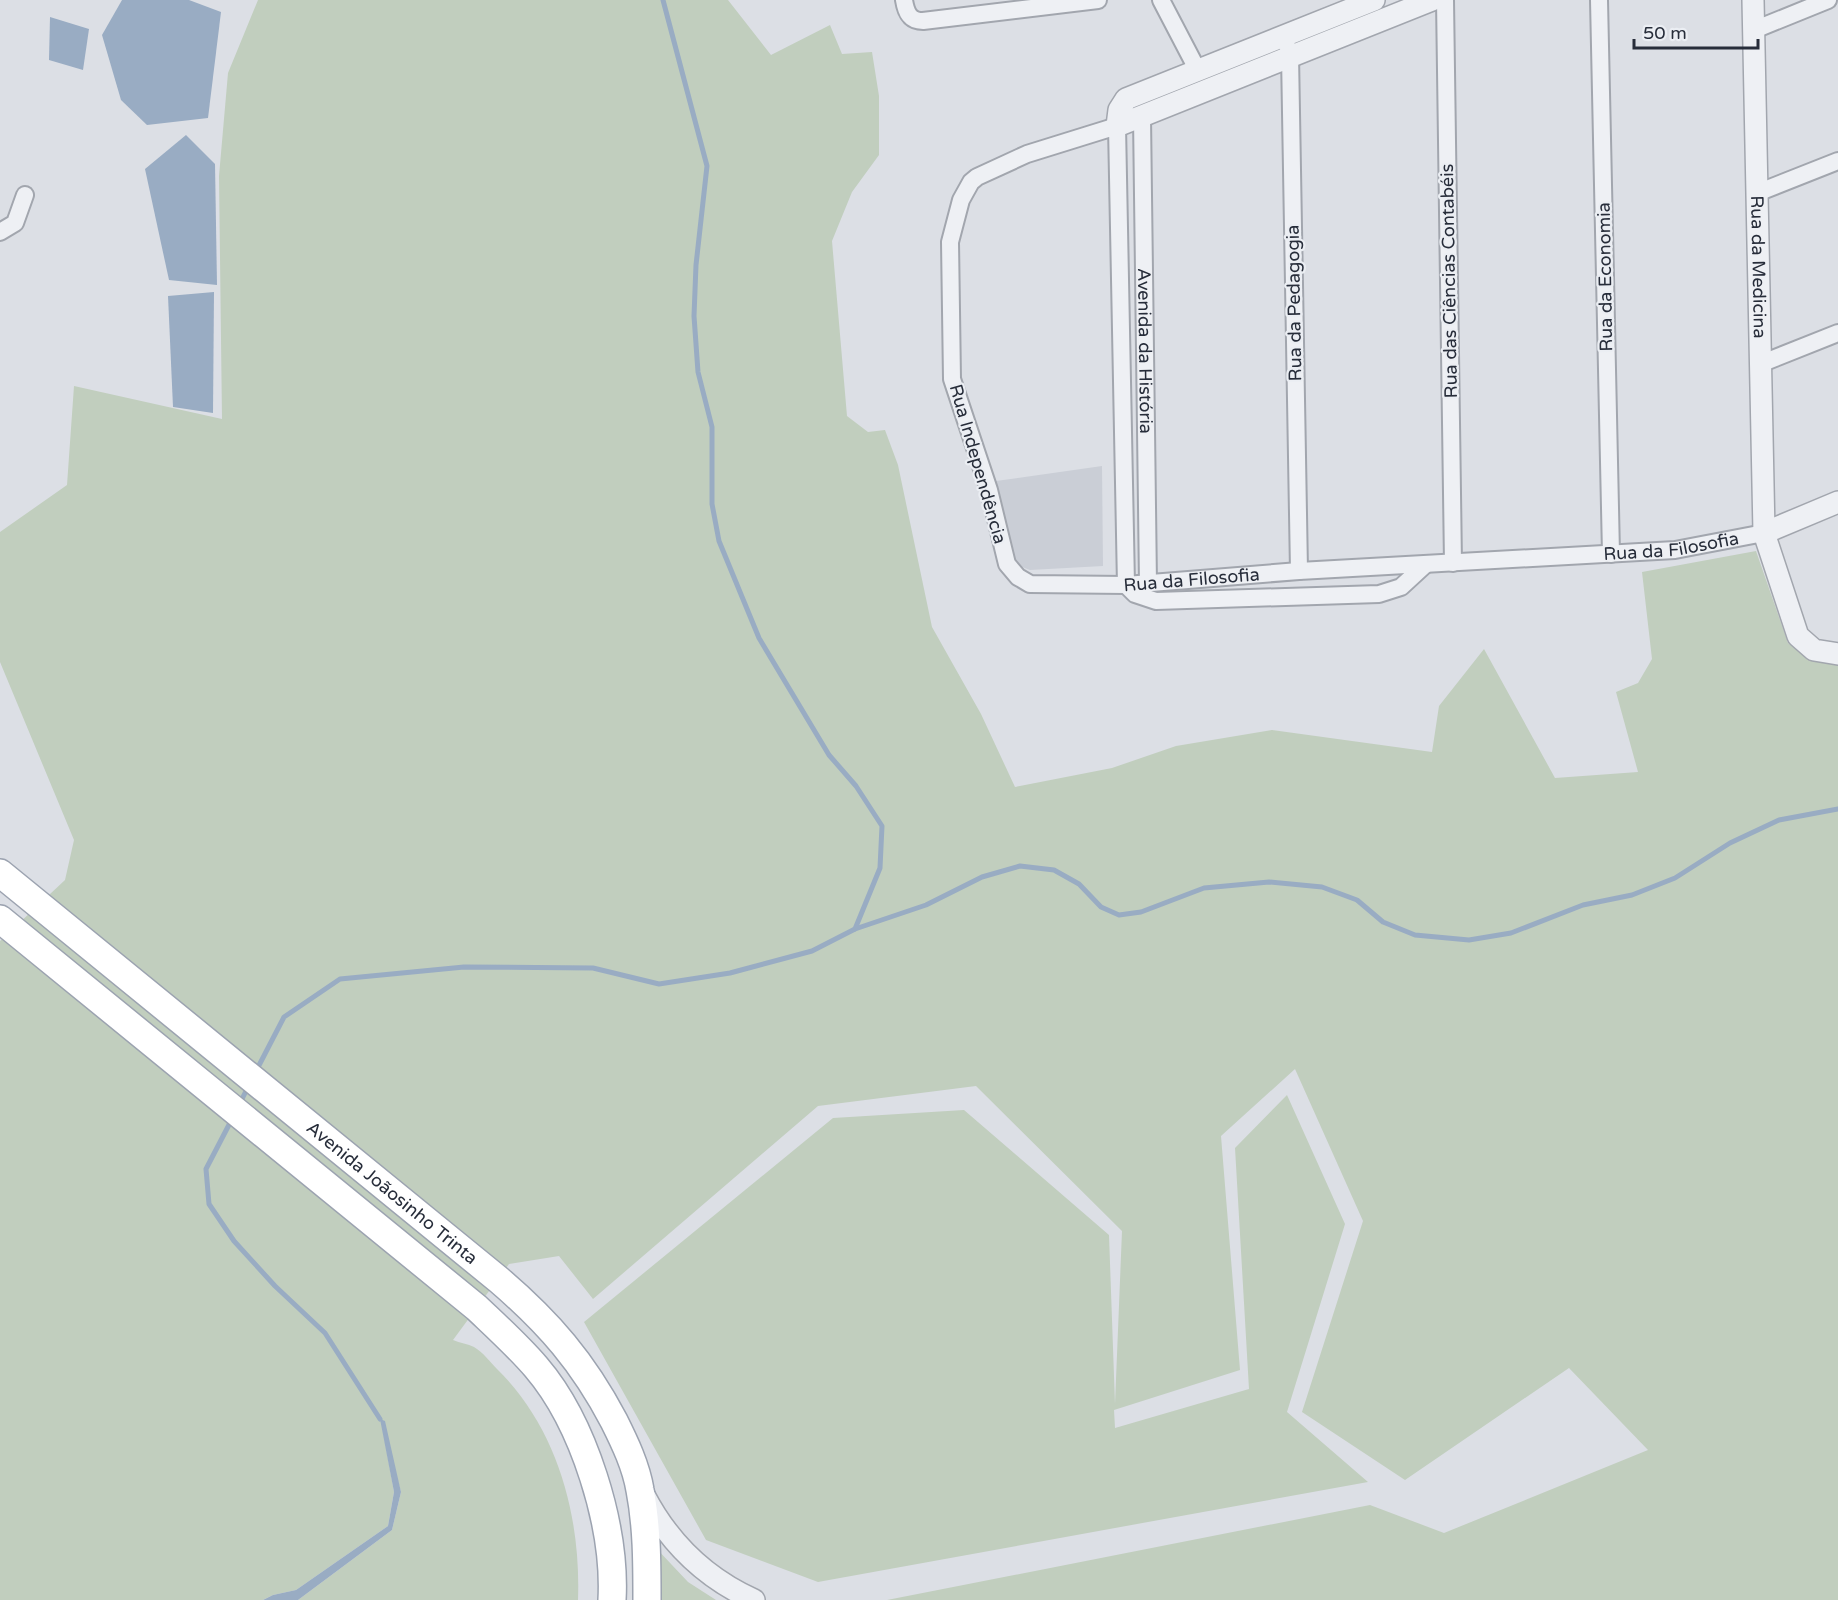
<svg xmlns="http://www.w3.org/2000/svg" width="1838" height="1600" viewBox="0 0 1838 1600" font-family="'Varela Round',sans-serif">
  <rect width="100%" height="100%" fill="#dcdfe5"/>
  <!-- built -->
  <polygon fill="#caced6" points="1102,466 1103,566 1030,570 1010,562 996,481"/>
  <!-- green -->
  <g fill="#c1cebe">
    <path d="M 258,0 L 728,0 L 771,55 L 830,25 L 842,54 L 872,52 L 879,96 L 879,155 L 852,192 L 832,241 L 847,416 L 868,432 L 885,430 L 898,465 L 932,627 L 981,714 L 1015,787 L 1112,768 L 1176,746 L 1272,730 L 1432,752 L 1439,706 L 1484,649 L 1555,778 L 1638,772 L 1616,692 L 1638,683 L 1652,659 L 1642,572 L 1756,551 L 1788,643 L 1803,654 L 1838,663 L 1838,1600 L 887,1600 L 1370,1505 L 1444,1533 L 1648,1450 L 1569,1368 L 1405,1480 L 1302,1412 L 1363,1221 L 1295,1069 L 1221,1136 L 1240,1370 L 1114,1410 L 1115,1428 L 1249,1389 L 1235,1148 L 1287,1095 L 1345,1224 L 1287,1412 L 1368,1482 L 818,1582 L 706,1540 L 584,1322 L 833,1118 L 964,1110 L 1109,1235 L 1115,1404 L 1122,1231 L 976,1086 L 818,1106 L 593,1299 L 559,1256 L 509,1264 L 453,1340 C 460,1343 468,1344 474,1347 C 483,1352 491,1363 497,1369 C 558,1429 581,1517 578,1600 L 298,1600 L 392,1530 L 401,1492 L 381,1420 L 394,1492 L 388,1526 L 296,1590 L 273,1595 L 263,1600 L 0,1600 L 0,941 L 65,880 L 74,840 L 0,662 L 0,532 L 67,485 L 74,386 L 222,419 L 219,176 L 228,73 Z"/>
    <polygon points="655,1547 688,1582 716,1600 655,1600"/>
  </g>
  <!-- water -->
  <g fill="#99acc3">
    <polygon points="122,0 189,0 221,12 208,118 147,125 121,100 102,35"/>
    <polygon points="50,17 89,29 83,70 49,60"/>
    <polygon points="186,135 215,164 217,285 169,280 145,169"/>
    <polygon points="214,292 213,413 173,407 168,296"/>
    <polygon points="380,1419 385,1421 401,1492 392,1530 298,1600 263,1600 273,1595 296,1590 388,1526 394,1492"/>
  </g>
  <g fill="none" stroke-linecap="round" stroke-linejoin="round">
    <!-- stream -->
    <g stroke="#99acc3" stroke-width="5">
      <polyline points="855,929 926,905 982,877 1020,866 1054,870 1079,884 1101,907 1119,915 1141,912 1204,888 1269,882 1322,887 1357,900 1383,922 1415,935 1469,940 1511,933 1583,905 1632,895 1675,878 1730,843 1779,820 1838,809"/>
      <polyline points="255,1073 284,1017 340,979 464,967 593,968 659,984 730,973 812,951 855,929 880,868 882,826 856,786 829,755 759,638 719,541 712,504 712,427 698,372 694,316 696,265 707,166 663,0"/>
      <polyline points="239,1105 248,1087"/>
      <polyline points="232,1119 206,1169 209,1204 234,1241 275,1286 325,1333 380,1419"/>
    </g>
    <!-- minor casing -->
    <g stroke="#a2a6ae" stroke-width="20">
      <g id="minor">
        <path d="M 904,0 C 906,13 910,21 923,21 L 1098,0"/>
        <polyline points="1161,0 1197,69"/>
        <polyline points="1445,0 1453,563"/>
        <polyline points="1599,0 1611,554"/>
        <polyline points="1754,30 1828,0"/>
        <polyline points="1288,48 1290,55 1299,571"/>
        <path id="s1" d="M 1142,117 L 1148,584"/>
        <polyline points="1757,193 1838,161"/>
        <polyline points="0,232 15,223 25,195"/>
        <polyline points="1760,364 1838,333"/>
        <path id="s2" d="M 1126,585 L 1117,126 L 1027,154 L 977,177 L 971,182 L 961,200 L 950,242 L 952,379 L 989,490 L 1007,564 L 1018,577 L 1030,584 L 1126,585 L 1299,571 L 1675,550 L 1764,533"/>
        <polyline points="1126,585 1135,594 1156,601 1379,594 1401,587 1426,564"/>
      </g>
    </g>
    <!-- tertiary casing -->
    <g stroke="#a2a6ae" stroke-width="24">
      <g id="tertiary">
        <polyline points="1374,0 1126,99 1119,110 1117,126 1432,0"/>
        <path id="s3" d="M 1753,0 L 1764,533 L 1798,636 L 1814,650 L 1838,654"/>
        <polyline points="1764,533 1838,502"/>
        <path d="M 644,1495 C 669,1543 705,1578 754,1600"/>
      </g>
    </g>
    <!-- primary casing -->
    <g stroke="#9ca3b0" stroke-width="30">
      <g id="primary">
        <path id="s4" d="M 0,873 L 499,1280 C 549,1323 583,1362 614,1421 C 625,1443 636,1466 640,1490 C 647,1526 647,1563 647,1600"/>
        <path d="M 0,919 L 477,1308 C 497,1327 518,1346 536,1367 C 584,1423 616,1526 612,1600"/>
      </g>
    </g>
    <!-- minor -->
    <use href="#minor" stroke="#eef0f4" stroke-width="16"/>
    <!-- tertiary -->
    <use href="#tertiary" stroke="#eef0f4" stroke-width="21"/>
    <!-- primary -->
    <use href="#primary" stroke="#fff" stroke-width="27"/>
  </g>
  <g text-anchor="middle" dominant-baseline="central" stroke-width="4.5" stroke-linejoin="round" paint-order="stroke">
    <!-- street labels -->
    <g font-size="18" fill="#272d3a" stroke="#ebeef3">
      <text stroke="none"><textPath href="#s3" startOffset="267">Rua da Medicina</textPath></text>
      <text transform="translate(1605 277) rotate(-91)">Rua da Economia</text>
      <text transform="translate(1449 281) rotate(-91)">Rua das Ciências Contabéis</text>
      <text transform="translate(1294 303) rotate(-91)">Rua da Pedagogia</text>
      <text stroke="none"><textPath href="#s1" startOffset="234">Avenida da História</textPath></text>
      <text transform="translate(978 464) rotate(74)">Rua Independência</text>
      <text stroke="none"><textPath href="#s2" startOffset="1684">Rua da Filosofia</textPath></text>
      <text stroke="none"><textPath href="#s2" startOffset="1203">Rua da Filosofia</textPath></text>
      <text stroke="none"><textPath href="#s4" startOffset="506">Avenida Joãosinho Trinta</textPath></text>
    </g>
  </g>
  <!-- scale -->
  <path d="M1634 39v9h124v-9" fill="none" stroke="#272d3a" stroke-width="3"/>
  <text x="1643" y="39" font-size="18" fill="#272d3a" stroke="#ebeef3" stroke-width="4.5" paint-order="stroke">50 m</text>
</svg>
